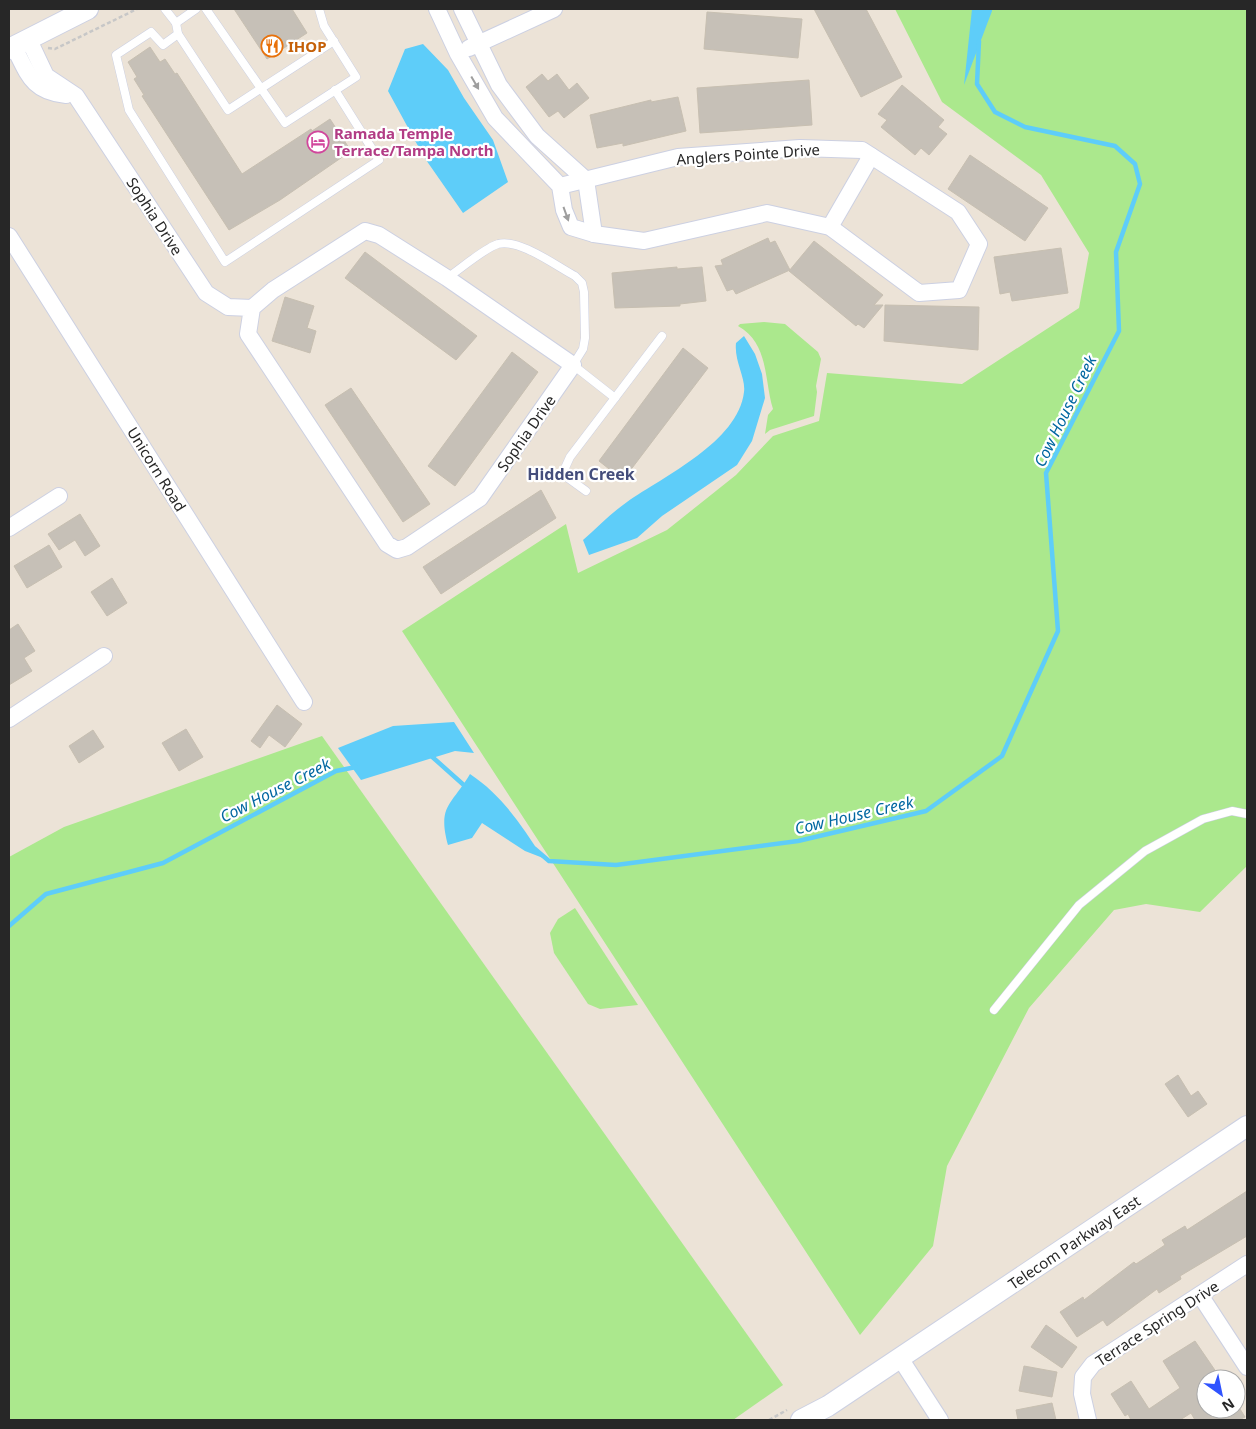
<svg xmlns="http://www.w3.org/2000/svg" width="1256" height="1429" viewBox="0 0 1256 1429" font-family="'Noto Sans',sans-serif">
  <rect width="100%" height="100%" fill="#ece3d7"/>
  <!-- green -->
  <g fill="#abe88d">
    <polygon points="895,9 1247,9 1247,866 1200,912 1146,904 1114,910 1029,1008 947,1166 933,1246 860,1335 402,631 566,524 578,573 667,530 736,475 773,436 819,421 827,373 962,384 1079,308 1089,253 1041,175 942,102"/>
    <path d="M 764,322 L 785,324 L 818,352 L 821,359 L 816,386 L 817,392 L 814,416 L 770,430 L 765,434 L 768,415 L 773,409 C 764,380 769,343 738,326 L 740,324 Z"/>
    <polygon points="322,736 783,1385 733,1420 9,1420 9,857 64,827"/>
    <polygon points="575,908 638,1005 600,1009 588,1004 554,953 550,933 558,919"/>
  </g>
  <!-- water -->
  <g fill="#5ecdf9">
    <polygon points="972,9 992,9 992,11 964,85"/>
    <polygon points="423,44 448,70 464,98 493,140 508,182 463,213 424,157 388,91 405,49"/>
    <path d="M 744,336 L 755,354 L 762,374 L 765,398 L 752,441 L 737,465 L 662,516 L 637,538 L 589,555 L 583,540 C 597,528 611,513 627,502 C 664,476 738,442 744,392 C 746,378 734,361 736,343 Z"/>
    <polygon points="454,722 474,753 455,751 361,780 338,748 393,726"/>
    <path d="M 470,774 C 503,796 521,825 543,858 L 525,851 L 482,823 L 472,838 L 448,845 C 437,805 452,805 470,774 Z"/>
  </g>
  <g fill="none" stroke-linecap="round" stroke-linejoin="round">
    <!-- stream -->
    <g stroke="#5ecdf9" stroke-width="4.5">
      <polyline points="429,754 466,787"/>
      <polyline points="535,849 549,861 616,865 798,841 926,811 1002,756 1058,631 1046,473 1119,331 1116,252 1140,184 1135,164 1115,146 1025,127 995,112 977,84 979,41"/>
      <polyline points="9,926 46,894 163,863 336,771 356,767"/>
    </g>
  </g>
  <!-- building -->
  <g fill="#c6c0b7" stroke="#c7bfb1">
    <polygon points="234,9 292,9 307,33 267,59"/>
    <polygon points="814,9 866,9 902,77 861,97"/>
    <polygon points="707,12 802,19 798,58 704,49"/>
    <polygon points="150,47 160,62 165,59 175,74 177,73 242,174 311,129 312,131 330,119 351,151 280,200 229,230 142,96 144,95 134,79 137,77 128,62"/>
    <polygon points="542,74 548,81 557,74 569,90 577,83 589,98 564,118 558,111 549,117 526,87"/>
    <polygon points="809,80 812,125 700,133 697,88"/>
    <polygon points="902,85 944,120 938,127 947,134 929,155 921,148 915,155 881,127 887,120 878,114"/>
    <polygon points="678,97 686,131 623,146 623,143 597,148 590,115 651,100 651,102"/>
    <polygon points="970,155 1048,208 1025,241 948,189"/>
    <polygon points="768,238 770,243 775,241 790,270 736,294 733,289 727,291 715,266 723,265 721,260"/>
    <polygon points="814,241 883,295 874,305 883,305 864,328 858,324 856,326 789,271"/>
    <polygon points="1061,248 1068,293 1012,301 1010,292 1000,294 994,257"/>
    <polygon points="365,252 477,336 456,360 345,278"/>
    <polygon points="677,267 677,269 702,267 706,301 680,304 680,306 615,308 612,273"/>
    <polygon points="285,297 314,306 307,328 316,331 310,353 272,341"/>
    <polygon points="885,305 979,307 978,350 884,341"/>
    <polygon points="683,348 708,368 623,480 599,461"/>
    <polygon points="512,352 538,372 455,486 428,466"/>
    <polygon points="351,388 430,504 403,522 325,405"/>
    <polygon points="541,490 556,518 441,594 423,567"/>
    <polygon points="80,514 100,546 85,556 75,540 59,550 48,534"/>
    <polygon points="49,545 62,567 27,588 14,566"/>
    <polygon points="112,578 127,603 107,616 91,592"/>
    <polygon points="18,624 35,651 24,658 32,671 9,685 9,630"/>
    <polygon points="277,705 302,724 285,747 269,735 260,748 251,741"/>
    <polygon points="186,729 203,757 179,771 162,743"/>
    <polygon points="93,730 104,747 79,763 69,746"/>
    <polygon points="1178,1075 1191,1096 1198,1091 1207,1104 1188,1117 1165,1084"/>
    <polygon points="1247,1191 1247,1236 1180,1276 1181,1279 1159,1293 1157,1289 1107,1326 1103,1320 1077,1337 1060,1312 1083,1297 1084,1300 1134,1262 1136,1264 1165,1245 1162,1240 1185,1226 1187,1230"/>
    <polygon points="1046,1325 1077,1347 1062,1368 1031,1347"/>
    <polygon points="1195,1341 1221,1379 1206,1379 1206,1409 1240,1409 1245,1417 1239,1420 1195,1420 1191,1413 1180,1420 1131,1420 1128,1414 1125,1416 1111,1394 1131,1381 1149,1409 1180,1388 1163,1361"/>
    <polygon points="1024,1366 1057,1372 1052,1397 1019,1391"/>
    <polygon points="1052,1403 1056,1420 1018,1420 1016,1410"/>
  </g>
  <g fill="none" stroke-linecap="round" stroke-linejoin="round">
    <!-- service casing -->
    <g stroke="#ccd0e2" stroke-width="9">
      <g id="service">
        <polyline points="165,9 176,23 196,9"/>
        <polyline points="206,9 285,123 356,77 324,26 319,9"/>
        <polyline points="176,23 178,34 163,45 151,32 116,55 129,110 225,262 379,160 335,90"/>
        <polyline points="178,34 228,110 334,41"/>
        <path d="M 447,278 C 459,270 486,247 498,244 C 519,238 556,266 575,276 L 582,283 L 584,292 L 585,338 L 583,349 L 573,365 L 615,398"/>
        <polyline points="586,491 568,478 565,468 570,457 662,336"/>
        <polyline points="994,1010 1079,905 1145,851 1203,819 1232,811 1247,814"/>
      </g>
    </g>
    <!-- minor casing -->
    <g stroke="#ccd0e2" stroke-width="18">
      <g id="minor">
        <polyline points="437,9 458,54 495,118 560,186 564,210 571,227 594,234 644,241 767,213 830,227 919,293 959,290 979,244 958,212 862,150 800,148 678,157 560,186"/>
        <polyline points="462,9 499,85 537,136 586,180"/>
        <polyline points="29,40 46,76 76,96 206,293 228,307 252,308 248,334 387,544 397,550 407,547 480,498 573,365 447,278 379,235 365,231 273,290 252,308"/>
        <path d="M 14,47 C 28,74 32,92 66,95"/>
        <polyline points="469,48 554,9"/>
        <polyline points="586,180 594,234"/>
        <polyline points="830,227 871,156"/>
        <polyline points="9,236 304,702"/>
        <polyline points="9,528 59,496"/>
        <polyline points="9,719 104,656"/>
        <polyline points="1200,1295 1247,1367"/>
        <polyline points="900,1358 940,1420"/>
        <polyline points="1088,1420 1082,1394 1083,1377 1093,1364 1247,1264"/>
      </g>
    </g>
    <!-- tertiary casing -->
    <g stroke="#ccd0e2" stroke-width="22">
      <g id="tertiary">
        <polyline points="9,49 88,9"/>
        <polyline points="801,1420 828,1406 1247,1126"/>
      </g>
    </g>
    <!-- path -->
    <g stroke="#c7c7c7" stroke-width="2.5" stroke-dasharray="4 2.5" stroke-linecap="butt">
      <polyline points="48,48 55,49 137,9"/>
      <polyline points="769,1420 787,1410"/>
    </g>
    <!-- service -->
    <use href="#service" stroke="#fff" stroke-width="8"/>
    <!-- minor -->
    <use href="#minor" stroke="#fff" stroke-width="16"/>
    <!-- tertiary -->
    <use href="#tertiary" stroke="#fff" stroke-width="20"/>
  </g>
  <!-- one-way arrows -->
  <defs><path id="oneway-solid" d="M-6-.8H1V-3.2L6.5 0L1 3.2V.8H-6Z" transform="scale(1.25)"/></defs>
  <g fill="#9e9e9e">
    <use href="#oneway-solid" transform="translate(475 83) rotate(60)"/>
    <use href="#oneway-solid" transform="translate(566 214) rotate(70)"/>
  </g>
  <!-- icons -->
  <defs>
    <g id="restaurant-ring" transform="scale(1.125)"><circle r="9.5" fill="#fff" stroke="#e8710a" stroke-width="1.5"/><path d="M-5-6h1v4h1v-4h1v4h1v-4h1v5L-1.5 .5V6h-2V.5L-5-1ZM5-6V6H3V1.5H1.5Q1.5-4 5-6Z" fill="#e8710a"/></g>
    <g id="hotel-ring" transform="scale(1.125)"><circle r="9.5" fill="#fff" stroke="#d1479c" stroke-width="1.5"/><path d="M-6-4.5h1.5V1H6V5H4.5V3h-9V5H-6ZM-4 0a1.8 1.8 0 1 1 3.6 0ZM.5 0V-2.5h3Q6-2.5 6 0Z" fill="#d1479c"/></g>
  </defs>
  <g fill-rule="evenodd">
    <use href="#restaurant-ring" x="272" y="46"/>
    <use href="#hotel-ring" x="318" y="142"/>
  </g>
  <g text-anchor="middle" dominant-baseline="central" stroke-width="4.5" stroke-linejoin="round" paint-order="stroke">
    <!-- food labels -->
    <g font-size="15" font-weight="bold" fill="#c56008" stroke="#fff" text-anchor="start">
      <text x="288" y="46">IHOP</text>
    </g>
    <!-- hotel labels -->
    <g font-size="15" font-weight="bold" fill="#b23c85" stroke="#fff" text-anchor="start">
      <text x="334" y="133">Ramada Temple<tspan x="334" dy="17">Terrace/Tampa North</tspan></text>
    </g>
    <!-- street labels -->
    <g font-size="15" fill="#272727" stroke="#fff">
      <text transform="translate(748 154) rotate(-4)">Anglers Pointe Drive</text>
      <text transform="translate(155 216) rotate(57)">Sophia Drive</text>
      <text transform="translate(526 433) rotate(-55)">Sophia Drive</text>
      <text transform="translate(157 469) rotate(58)">Unicorn Road</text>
      <text transform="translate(1074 1242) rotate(-34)">Telecom Parkway East</text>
      <text transform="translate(1157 1323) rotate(-33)">Terrace Spring Drive</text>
    </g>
    <!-- water labels -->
    <g font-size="16" font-style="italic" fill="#0267a1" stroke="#fff">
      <text transform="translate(1065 411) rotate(-64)">Cow House Creek</text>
      <text transform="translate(275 790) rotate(-27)">Cow House Creek</text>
      <text transform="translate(854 815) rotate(-13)">Cow House Creek</text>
    </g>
    <!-- neighbourhood labels -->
    <g font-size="16" font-weight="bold" fill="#444d7b" stroke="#fff">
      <text x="581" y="474">Hidden Creek</text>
    </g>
  </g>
  <!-- border -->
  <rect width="1256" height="1429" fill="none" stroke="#272727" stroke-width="20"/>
  <!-- north arrow -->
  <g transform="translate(1221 1394) rotate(147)"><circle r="24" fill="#ffffff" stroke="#a9a9a9"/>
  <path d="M0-4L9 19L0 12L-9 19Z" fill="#3053ff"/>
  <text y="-8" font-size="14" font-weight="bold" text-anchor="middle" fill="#272727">N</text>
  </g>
</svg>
